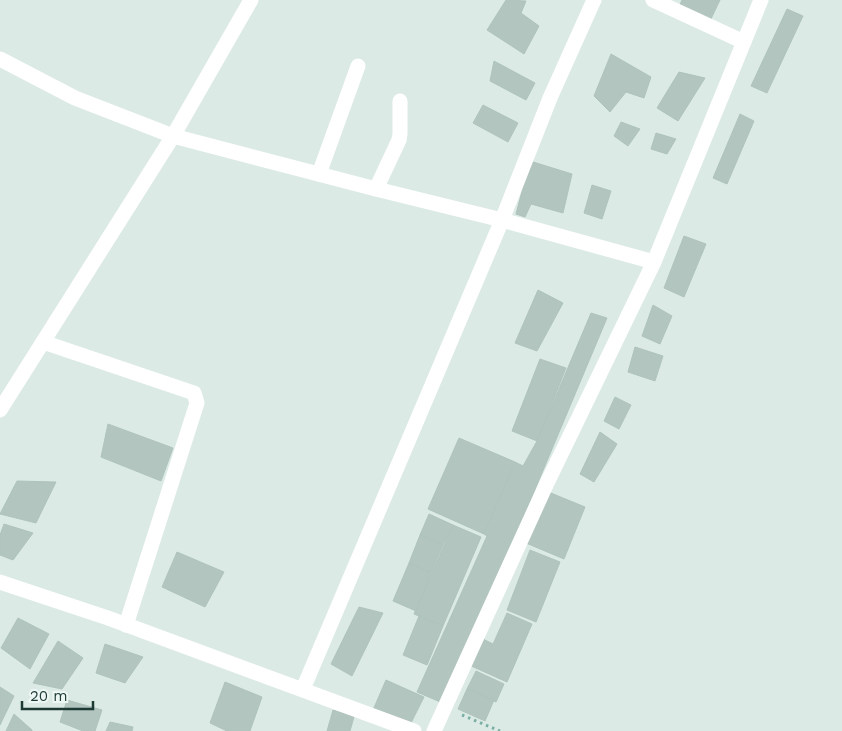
<svg xmlns="http://www.w3.org/2000/svg" width="842" height="731" viewBox="0 0 842 731" font-family="'Work Sans',sans-serif">
  <rect width="100%" height="100%" fill="#dceae5"/>
  <!-- building -->
  <g fill="#b2c5be" stroke="#afc4bd">
    <polygon points="506,0 526,1 521,13 539,26 524,54 487,30"/>
    <polygon points="682,0 720,0 709,23 678,9"/>
    <polygon points="787,9 803,16 767,93 751,86"/>
    <polygon points="611,54 651,77 644,98 626,92 610,112 594,96"/>
    <polygon points="494,61 535,83 526,100 490,81"/>
    <polygon points="679,72 705,78 678,121 657,108"/>
    <polygon points="483,105 518,123 508,142 473,123"/>
    <polygon points="740,114 754,121 727,184 713,178"/>
    <polygon points="621,122 640,129 628,146 614,136"/>
    <polygon points="656,133 676,139 667,154 651,149"/>
    <polygon points="530,161 572,174 563,213 531,204 525,217 516,214"/>
    <polygon points="592,185 611,191 602,219 584,213"/>
    <polygon points="684,236 706,244 684,297 664,288"/>
    <polygon points="538,290 563,303 537,351 515,343"/>
    <polygon points="653,305 672,316 660,344 642,336"/>
    <polygon points="591,313 607,318 445,704 417,692 487,536 484,534 515,462 523,466 537,441"/>
    <polygon points="635,347 663,356 655,381 628,372"/>
    <polygon points="540,359 566,368 537,441 512,431"/>
    <polygon points="615,397 631,405 619,429 604,421"/>
    <polygon points="108,424 173,448 161,481 101,457"/>
    <polygon points="600,432 617,444 594,482 580,474"/>
    <polygon points="459,438 515,462 484,534 428,509"/>
    <polygon points="17,481 56,482 36,523 0,514"/>
    <polygon points="546,491 585,507 564,559 526,543"/>
    <polygon points="429,514 453,525 443,545 420,535"/>
    <polygon points="4,524 33,533 13,560 0,555 0,535"/>
    <polygon points="453,525 481,537 443,626 414,614"/>
    <polygon points="420,535 443,545 431,573 409,563"/>
    <polygon points="530,550 560,562 536,622 507,610"/>
    <polygon points="177,552 224,572 205,607 162,587"/>
    <polygon points="409,563 431,573 416,611 393,601"/>
    <polygon points="359,607 383,613 352,676 331,664"/>
    <polygon points="507,613 532,624 507,682 469,665 481,638 493,644"/>
    <polygon points="419,616 443,626 427,665 403,655"/>
    <polygon points="18,618 49,634 30,669 1,648"/>
    <polygon points="58,641 83,658 62,689 33,683"/>
    <polygon points="105,644 143,657 125,683 96,673"/>
    <polygon points="476,671 504,684 496,702 467,689"/>
    <polygon points="386,680 424,697 410,725 373,710"/>
    <polygon points="225,682 262,697 250,731 227,731 210,723"/>
    <polygon points="0,687 14,696 0,725"/>
    <polygon points="467,689 494,700 485,721 458,709"/>
    <polygon points="67,700 102,710 95,731 83,731 60,722"/>
    <polygon points="333,710 354,717 350,731 327,731"/>
    <polygon points="14,714 32,730 32,731 6,731"/>
    <polygon points="110,722 133,727 132,731 106,731"/>
  </g>
  <g fill="none" stroke-linecap="round" stroke-linejoin="round">
    <!-- path -->
    <polyline stroke="#7ab0a4" stroke-width="3" stroke-dasharray="2.5 4" stroke-linecap="butt" points="462,715 500,731"/>
    <!-- minor -->
    <g stroke="#fff" stroke-width="15">
      <polyline points="653,0 744,42"/>
      <polyline points="0,59 75,98 173,136 376,189 502,220 654,262"/>
      <polyline points="319,174 358,66"/>
      <polyline points="376,189 399,140 400,134 400,101"/>
      <polyline points="43,342 194,393 197,403 126,625"/>
      <polyline points="0,410 173,136 251,0"/>
      <polyline points="0,582 108,618 414,731"/>
      <polyline points="303,689 502,220 550,98 594,0"/>
      <polyline points="434,731 547,483 654,262 761,0"/>
    </g>
  </g>
  <!-- scale -->
  <path d="M22 701v8h71v-8" fill="none" stroke="#1d3a35" stroke-width="2.5"/>
  <text x="30" y="701" font-size="15" fill="#1d3a35" stroke="#edf7f3" stroke-width="4" paint-order="stroke">20 m</text>
</svg>
